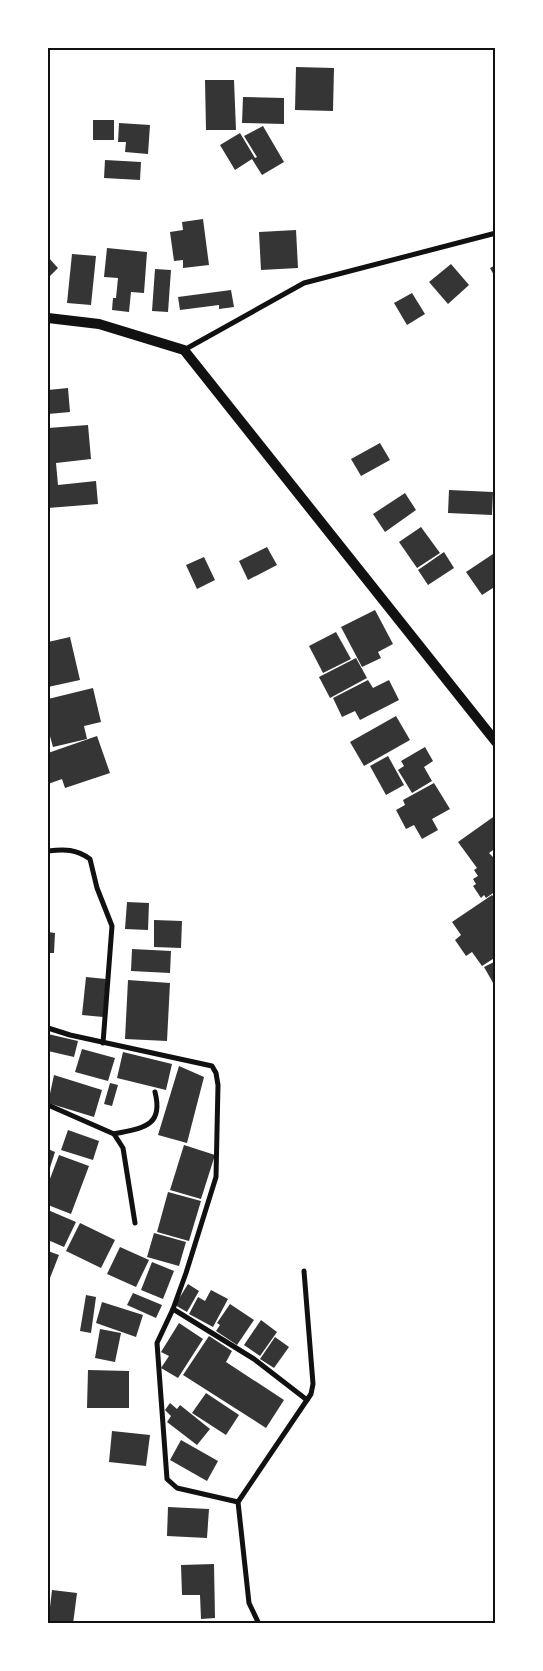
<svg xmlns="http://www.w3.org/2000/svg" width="543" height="1671" viewBox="0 0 543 1671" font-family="'PT Sans Narrow',sans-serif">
  <rect width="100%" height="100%" fill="#fff"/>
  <!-- building -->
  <g fill="#353535">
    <polygon points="296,67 334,68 333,111 295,110"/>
    <polygon points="205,80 234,80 236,130 206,130"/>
    <polygon points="243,97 284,98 284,124 242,123"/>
    <rect x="93" y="120" width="21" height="20"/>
    <polygon points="119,123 150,125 148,154 125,152 126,142 118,142"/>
    <polygon points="263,126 284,162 262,175 252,159 235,170 220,145 240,133 255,158 257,157 244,136"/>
    <polygon points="105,160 141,162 140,180 104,178"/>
    <polygon points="203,219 209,265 183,268 183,260 174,261 170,232 183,230 182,222"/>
    <polygon points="296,230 298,268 261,270 259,232"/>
    <polygon points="107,248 147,252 144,293 131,292 129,312 112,310 113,298 116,298 118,278 104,277"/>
    <polygon points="72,254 96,256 91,305 67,303"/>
    <polygon points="48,257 58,268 48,278"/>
    <polygon points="451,264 469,285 448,304 429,282"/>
    <polygon points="496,265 496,279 490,268"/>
    <polygon points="155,269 171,270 168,312 152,311"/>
    <polygon points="231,290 234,307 219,309 219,305 180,310 178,297"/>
    <polygon points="412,293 425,314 407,325 394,303"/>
    <polygon points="68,388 70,412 48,414 48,390"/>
    <polygon points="88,425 91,459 56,463 58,485 96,481 98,504 48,508 48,428"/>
    <polygon points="380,443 390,460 361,476 351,459"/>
    <polygon points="449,490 493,492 492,515 448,513"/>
    <polygon points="405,493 416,510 385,532 373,514"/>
    <polygon points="421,527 440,553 417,568 399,542"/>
    <polygon points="267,547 277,565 248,580 239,561"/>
    <polygon points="444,552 454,568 428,585 418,570"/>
    <polygon points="496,552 496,586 482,595 466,572"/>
    <polygon points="204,557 215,580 197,589 186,565"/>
    <polygon points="375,610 393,644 378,652 381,658 362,667 341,627"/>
    <polygon points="336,632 351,659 323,673 309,646"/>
    <polygon points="70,637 80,680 48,687 48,642"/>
    <polygon points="356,658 367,678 330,698 319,677"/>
    <polygon points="368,680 373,688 389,680 399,700 360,720 355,711 342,717 333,698"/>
    <polygon points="93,688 101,722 84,726 87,739 53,747 48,729 48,699"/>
    <polygon points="396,716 410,740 364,766 350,742"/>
    <polygon points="97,736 110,773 65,788 62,779 48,784 48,753"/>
    <polygon points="425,747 433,761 424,767 432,781 412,793 398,770 404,766 401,761"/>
    <polygon points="388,756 404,785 386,795 370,766"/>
    <polygon points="434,783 450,809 432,819 438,830 422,839 414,825 406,829 396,810 405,805 403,800"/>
    <polygon points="496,815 496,848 489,853 496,860 496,891 486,898 484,895 481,898 473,886 476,884 473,879 478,876 474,870 477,868 458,842"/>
    <polygon points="492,895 496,900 496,957 482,966 472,952 466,956 455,940 461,935 452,922"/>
    <polygon points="127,902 149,903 148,930 125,929"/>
    <polygon points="154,920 182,921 181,948 154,947"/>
    <polygon points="48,932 55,933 54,953 48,953"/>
    <polygon points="132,949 171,951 170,973 131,971"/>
    <polygon points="496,961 496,988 484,967"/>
    <polygon points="86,977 106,979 103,1017 82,1015"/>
    <polygon points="128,980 170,983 167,1041 125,1039"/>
    <polygon points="48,1034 78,1041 74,1057 48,1051"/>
    <polygon points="82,1049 115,1058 108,1081 75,1072"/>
    <polygon points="123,1052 172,1064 166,1090 117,1078"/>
    <polygon points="179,1066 204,1077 187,1143 158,1135"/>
    <polygon points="54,1075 102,1090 94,1117 48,1103"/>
    <polygon points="110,1083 118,1085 112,1106 104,1104"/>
    <polygon points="68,1130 99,1141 93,1160 61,1150"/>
    <polygon points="184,1145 215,1155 201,1199 170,1190"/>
    <polygon points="48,1149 55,1152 48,1174"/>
    <polygon points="59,1155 89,1166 71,1214 48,1205 48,1184"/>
    <polygon points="168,1192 201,1201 189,1241 157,1232"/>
    <polygon points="48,1210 76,1222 64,1247 48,1240"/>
    <polygon points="80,1223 115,1240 101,1268 66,1251"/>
    <polygon points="154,1233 186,1242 179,1266 147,1257"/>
    <polygon points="120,1247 149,1260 136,1287 107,1274"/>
    <polygon points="48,1251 59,1255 50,1278 48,1277"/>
    <polygon points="152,1262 174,1271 163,1299 141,1290"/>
    <polygon points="188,1284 199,1291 187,1312 175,1305"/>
    <polygon points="211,1290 228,1299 213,1327 189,1314 198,1297 205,1301"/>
    <polygon points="133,1293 162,1305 156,1318 127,1305"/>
    <polygon points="86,1295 96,1297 91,1333 80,1331"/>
    <polygon points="102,1302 143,1315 136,1337 96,1323"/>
    <polygon points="230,1304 254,1320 237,1345 216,1331 220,1325 217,1323"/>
    <polygon points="261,1320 277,1332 260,1356 244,1345"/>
    <polygon points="179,1323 203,1339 178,1378 161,1368 169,1356 161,1352"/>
    <polygon points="100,1329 121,1333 115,1362 95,1358"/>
    <polygon points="209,1336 232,1351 226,1362 284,1400 266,1428 183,1375"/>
    <polygon points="275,1337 289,1347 274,1368 260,1359"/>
    <polygon points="88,1370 129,1371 129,1408 87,1408"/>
    <polygon points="206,1393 239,1415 226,1435 192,1413"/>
    <polygon points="170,1403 177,1409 180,1405 210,1429 197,1445 167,1422 171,1416 165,1410"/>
    <polygon points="112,1431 150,1435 146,1466 109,1462"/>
    <polygon points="181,1440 218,1461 207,1481 170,1460"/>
    <polygon points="168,1507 209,1509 207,1538 167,1536"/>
    <polygon points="214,1564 215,1618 201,1619 200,1595 182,1595 181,1565"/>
    <polygon points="52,1590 77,1593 73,1624 48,1624"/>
  </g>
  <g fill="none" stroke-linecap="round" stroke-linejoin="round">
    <!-- minor -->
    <g stroke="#111" stroke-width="5">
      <polyline points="184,350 304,283 496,233"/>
      <path d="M 48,851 C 65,849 76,849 90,859 L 97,888 L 112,926 L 103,1043"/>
      <polyline points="48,1028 70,1035 212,1066 216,1073 218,1085 216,1177 186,1273 173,1309"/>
      <polyline points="48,1105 114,1134 123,1148 135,1223"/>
      <path d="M 114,1134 C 142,1128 164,1127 155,1092"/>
      <polyline points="238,1502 177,1488 167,1479 157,1343 173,1309 254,1359 307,1400"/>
      <polyline points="259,1624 249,1603 238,1502 311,1394 313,1384 304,1271"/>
    </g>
    <!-- secondary -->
    <polyline stroke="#111" stroke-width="10" points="48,318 99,324 184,350 496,742"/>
  </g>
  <!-- border -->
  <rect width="543" height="1671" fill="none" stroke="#ffffff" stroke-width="98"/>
  <rect x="49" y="49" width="445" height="1573" fill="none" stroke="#111" stroke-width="2"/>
</svg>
